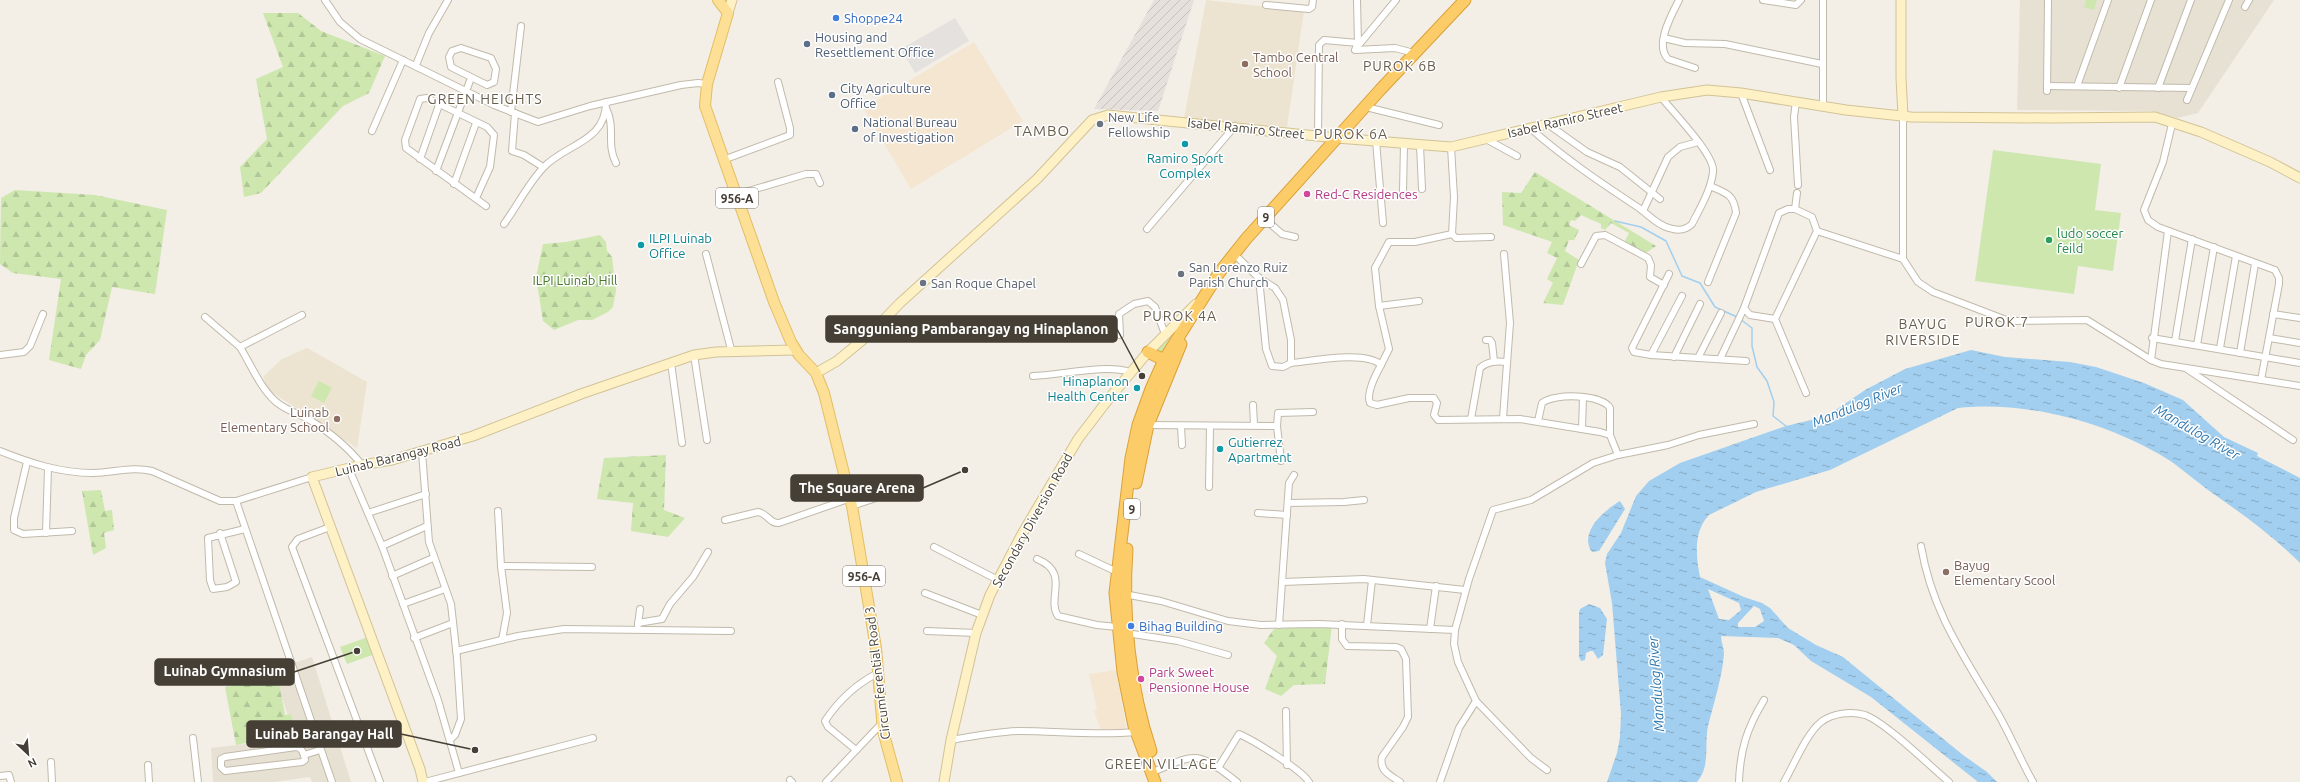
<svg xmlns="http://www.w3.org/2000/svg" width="2300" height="782" viewBox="0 0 2300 782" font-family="Ubuntu,sans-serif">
  <defs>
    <pattern id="industrial-furrows" width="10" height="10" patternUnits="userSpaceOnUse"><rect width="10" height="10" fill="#e5e0db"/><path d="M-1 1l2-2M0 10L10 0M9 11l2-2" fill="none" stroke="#c6c1bd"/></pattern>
    <pattern id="grass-tufts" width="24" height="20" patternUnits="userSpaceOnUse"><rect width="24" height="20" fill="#cde7af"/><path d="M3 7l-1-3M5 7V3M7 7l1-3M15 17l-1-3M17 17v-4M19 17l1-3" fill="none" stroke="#b1c797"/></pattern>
    <pattern id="forest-firs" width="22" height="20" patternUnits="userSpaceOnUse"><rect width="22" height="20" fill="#cde7af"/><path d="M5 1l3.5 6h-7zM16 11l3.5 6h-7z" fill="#b1c797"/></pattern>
    <pattern id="water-ripples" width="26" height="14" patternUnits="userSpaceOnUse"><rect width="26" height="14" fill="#a2cfef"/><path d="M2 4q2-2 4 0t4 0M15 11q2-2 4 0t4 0" fill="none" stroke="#86a9c2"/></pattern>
  </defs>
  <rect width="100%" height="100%" fill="#f3efe6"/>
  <!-- residential -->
  <g fill="#e7e1d4">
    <polygon points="2020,0 2274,0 2198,113 2177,118 2151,111 2017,110"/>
    <polygon points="312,657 351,782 312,782 310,777 274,782 213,782 211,748 296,738 272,670"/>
  </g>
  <!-- commercial -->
  <g fill="#f5e6d1">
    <polygon points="974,42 1023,121 911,189 863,108"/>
    <polygon points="1116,670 1127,731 1102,734 1094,711 1097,710 1089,674"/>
  </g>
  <!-- industrial -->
  <polygon fill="url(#industrial-furrows)" points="1154,0 1194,0 1158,111 1094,109"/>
  <!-- education -->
  <g fill="#ece4d0">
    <polygon points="1206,0 1304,11 1287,127 1184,118"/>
    <polygon points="307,348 367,382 357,448 270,391 263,377 282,359"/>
  </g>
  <!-- grass -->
  <polygon fill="url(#grass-tufts)" points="1176,328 1161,357 1153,352"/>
  <!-- forest -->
  <g fill="url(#forest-firs)">
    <polygon points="263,13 298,13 321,31 385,56 369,93 343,106 261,193 244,197 240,167 267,139 256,79 283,67"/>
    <polygon points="1535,172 1656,246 1646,253 1624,243 1629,233 1611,223 1605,230 1601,228 1601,224 1581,215 1575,221 1571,220 1569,225 1579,230 1574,240 1569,240 1565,251 1579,260 1563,305 1543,303 1553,283 1547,279 1557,258 1547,253 1552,242 1503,225 1502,192 1521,193"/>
    <polygon points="15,190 95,195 167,210 155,294 112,287 100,340 86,355 81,369 49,360 61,279 13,273 0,264 1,198"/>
    <polygon points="600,235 606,242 607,251 612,257 616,291 613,307 608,312 592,320 578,320 554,330 543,321 536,277 543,244 566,242"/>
    <polygon points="666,455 664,510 685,518 668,537 631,531 633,503 597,499 604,458"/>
    <polygon points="101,490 105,511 112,510 114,530 104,533 106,548 93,555 82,491"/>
    <polygon points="1332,625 1325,684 1294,685 1281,696 1265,689 1277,656 1264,643 1274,629"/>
    <polygon points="278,678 285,715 291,714 297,733 236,745 225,687"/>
  </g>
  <!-- pitch -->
  <g fill="#cde7af">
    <polygon points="2086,0 2097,0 2094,10 2084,7"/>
    <polygon points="1993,150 2101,164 2095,210 2121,213 2113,271 2078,266 2074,294 1975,281"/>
    <polygon points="319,381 332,388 324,403 311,396"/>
    <polygon points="368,637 375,654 347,664 340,647"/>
  </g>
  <!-- parking -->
  <polygon fill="#e4e1de" points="955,18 969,41 915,73 901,49"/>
  <!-- water -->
  <g fill="url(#water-ripples)" fill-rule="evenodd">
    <path d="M 1971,350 L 2005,357 L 2070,362 L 2096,367 L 2144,383 L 2183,400 L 2224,437 L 2258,453 L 2257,456 L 2300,478 L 2300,563 C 2272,535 2241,513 2208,490 C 2196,481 2184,471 2172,462 C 2113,424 2028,400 1958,408 L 1830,470 L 1756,492 L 1709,515 C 1693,532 1696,556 1700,577 L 1744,597 L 1762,603 L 1770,608 L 1788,628 L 1816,645 L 1843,657 L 1963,755 L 1987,772 L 1997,782 L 1978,782 L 1871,697 L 1811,661 L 1794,645 L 1778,638 L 1721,636 C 1721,642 1724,648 1724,654 C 1722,678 1714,702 1708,726 C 1704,746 1711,765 1697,782 L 1607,782 L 1617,753 L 1620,737 L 1621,714 L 1612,603 L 1605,563 L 1607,554 L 1621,533 L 1636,496 L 1649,481 L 1680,463 L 1786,426 L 1811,420 L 1833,412 L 1865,390 L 1905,369 ZM 1708,589 L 1739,603 L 1741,610 L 1729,620 L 1719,619 ZM 1754,606 L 1760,609 L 1764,621 L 1755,627 L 1738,627 L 1738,623 Z"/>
    <path d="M 1620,501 L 1625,509 L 1599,551 L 1592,552 C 1578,532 1605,510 1620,501 Z"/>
    <polygon points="1589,604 1600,608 1607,619 1603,655 1598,659 1593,651 1590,651 1586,653 1585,660 1581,661 1579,657 1579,613 1580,609"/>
  </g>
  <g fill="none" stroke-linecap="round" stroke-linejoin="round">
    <!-- stream -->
    <g stroke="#a2cfef" stroke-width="1.5">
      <polyline points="1615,221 1641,227 1666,241 1682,276 1700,283 1715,307 1737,317"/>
      <polyline points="1740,319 1752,328 1752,346 1757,367 1767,381 1774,402 1773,416 1786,426"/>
    </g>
    <!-- street casing -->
    <g stroke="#c1baab" stroke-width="8">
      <g id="street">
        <polyline points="325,0 340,22 360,39 494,105 538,122 590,106 681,85 698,83 707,84"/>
        <polyline points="1357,0 1358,43 1355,50 1395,48 1414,53"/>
        <path d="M 1679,0 C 1672,14 1654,45 1668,59 L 1695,68"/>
        <polyline points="1763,0 1796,5 1801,0"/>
        <polyline points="1823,0 1823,105"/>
        <polyline points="1266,5 1309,9 1312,7 1313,0"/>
        <polyline points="2245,7 2249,0"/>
        <polyline points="1664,38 1685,43 1725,44 1822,64"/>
        <polyline points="1357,47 1396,0"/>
        <polygon points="461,48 491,58 496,69 494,82 487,85 451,67 449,57 452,51"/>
        <polyline points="416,65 429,33 448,0"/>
        <polyline points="2047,86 2192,88"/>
        <polyline points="2077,86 2108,0"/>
        <polyline points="2119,88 2151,0"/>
        <polyline points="2158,88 2191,0"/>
        <polyline points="2047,91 2048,0"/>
        <polyline points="1741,93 1770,170"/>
        <polyline points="2187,100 2229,0"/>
        <polyline points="1796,101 1794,117 1798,185"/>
        <polyline points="1366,107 1439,125"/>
        <path d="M 606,108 C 616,128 606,144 616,163"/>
        <polyline points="511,112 521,26"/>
        <polyline points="515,113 512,151 524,155 543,167"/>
        <polyline points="1903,116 1903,259 1918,282 1933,292 2009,321 2087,320 2151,360"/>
        <polyline points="2172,124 2163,162 2144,210 2148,220 2158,227 2275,270 2279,278 2279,284 2261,380"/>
        <polyline points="1549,125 1587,152 1620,167 1660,199"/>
        <path d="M 1530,128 C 1564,158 1601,183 1639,208 C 1649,215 1657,225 1669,228 C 1678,231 1686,230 1692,224 C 1700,208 1711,190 1713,172 C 1716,156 1672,111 1661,97"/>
        <polyline points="372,131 403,60"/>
        <polyline points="1318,135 1319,45 1324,40 1358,43"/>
        <polyline points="1486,139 1517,156"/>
        <polyline points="1376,141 1383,223"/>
        <polyline points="1420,145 1422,189"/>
        <polyline points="1451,147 1454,197 1452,234 1456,238 1491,237"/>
        <polyline points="420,159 439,105"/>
        <polyline points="723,160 790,135 790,128 778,82"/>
        <polyline points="436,171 471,78"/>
        <polyline points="454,184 476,123"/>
        <polyline points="1403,191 1404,144"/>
        <polyline points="1797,193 1795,209 1812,217 1817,231 1775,319 1806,393"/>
        <polyline points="735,195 806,174 816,174 820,183"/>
        <polyline points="476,198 490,167 494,135 487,127 427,98 420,99 405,140 406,148 486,206"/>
        <polyline points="1643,211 1668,157 1680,147 1698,142"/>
        <polyline points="1265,219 1282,234 1295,237"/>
        <path d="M 504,224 C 517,206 528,184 543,168 C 564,144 606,143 606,102"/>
        <polyline points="1147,229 1235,126"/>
        <polyline points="1817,231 1903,259"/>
        <polyline points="2168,231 2151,360 2161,364 2300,386"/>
        <polyline points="706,254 732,353"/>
        <polyline points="1234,254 1259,278 1275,288 1283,300 1291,340 1291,363"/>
        <polyline points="1581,264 1596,236 1605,235 1648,258 1651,265 1650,277 1664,285"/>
        <polyline points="1669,274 1632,348 1634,352 1651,355 1746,361"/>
        <path d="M 1259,278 L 1266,349 L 1272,366 L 1283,367 L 1291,363 C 1313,361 1366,350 1381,365 L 1389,349 L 1379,306 L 1375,268 L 1389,242 L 1415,242 L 1452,234"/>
        <path d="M 1708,282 L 1736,213 C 1734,194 1726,193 1710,186"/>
        <polyline points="1379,306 1419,301"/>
        <polyline points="2273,314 2300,318"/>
        <path d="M 302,315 L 240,347 C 251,365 260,387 275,401 C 285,410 297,413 308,419 C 328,431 347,446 362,465"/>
        <polyline points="205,317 240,347"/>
        <polyline points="1775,319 1750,315 1744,308 1779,213 1788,209 1795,209"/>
        <polyline points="1120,335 1119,314 1134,304 1148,301 1155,307 1165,334"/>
        <polyline points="2152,338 2300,363"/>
        <polyline points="2269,338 2300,343"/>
        <polyline points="1486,340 1490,340 1492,343 1494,361"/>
        <polyline points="2175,341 2192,239"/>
        <polyline points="2197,345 2214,247"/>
        <polyline points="2220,348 2236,256"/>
        <polyline points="2240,353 2255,264"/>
        <polyline points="0,355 24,352 30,346 43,314"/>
        <polyline points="694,355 707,440"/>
        <polyline points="1651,355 1682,296"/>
        <polyline points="1674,357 1700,304"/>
        <polyline points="1698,358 1721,313"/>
        <polyline points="1720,359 1744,308"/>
        <polyline points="671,363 682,443"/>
        <path d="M 1381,365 C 1376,374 1366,393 1370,403 L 1377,405 L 1409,398 L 1434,398 L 1437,403 L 1434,415 L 1438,420 L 1520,419 L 1600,432 L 1610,435 L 1618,455"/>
        <polyline points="2187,369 2293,440"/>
        <path d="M 1033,376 C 1061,375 1105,364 1130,372"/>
        <polyline points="1253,405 1254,425"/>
        <polyline points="1503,418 1510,323 1504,254"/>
        <path d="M 1471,419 L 1480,368 C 1488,361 1496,361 1507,362"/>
        <path d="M 1538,421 L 1542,403 C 1554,393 1602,394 1610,408 L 1610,435"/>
        <polyline points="1147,425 1277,426"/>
        <polyline points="1181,426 1182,445"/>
        <polyline points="1582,429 1583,398"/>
        <path d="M 0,451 C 30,463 60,473 93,473 C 113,473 132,466 152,471 L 220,501 L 236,501 L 312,477"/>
        <polyline points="422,452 429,542 451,604 457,658 461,719 455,735 451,739"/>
        <polyline points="1281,461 1277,426 1278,413 1313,412"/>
        <polyline points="27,462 14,518 14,530 23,534 72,531"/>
        <polyline points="349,469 382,546 438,700 459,773"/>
        <polyline points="1209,487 1210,427"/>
        <polyline points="236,501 332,782"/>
        <polyline points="1288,503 1344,502 1364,500"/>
        <polyline points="852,506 891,493"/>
        <polyline points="498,511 501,566"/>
        <polyline points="368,513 426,494"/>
        <polyline points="1258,513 1287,515"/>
        <path d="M 725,520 L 758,512 C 767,513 770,524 779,523 L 851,498"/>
        <polyline points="330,527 298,539 292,547 380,782"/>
        <polyline points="46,533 48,468"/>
        <polyline points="220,533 236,582 227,587 213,589 210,580 208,538 245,529"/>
        <polyline points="382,546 427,526"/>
        <path d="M 1921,546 C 1932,612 1964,656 1997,712 C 2010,734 2020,759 2033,782"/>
        <polyline points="934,547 998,580"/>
        <polyline points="1079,554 1117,572"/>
        <path d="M 1037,559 C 1071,573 1046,598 1058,616 L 1097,625 L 1117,627"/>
        <polyline points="392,576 433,558"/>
        <polyline points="1282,582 1364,579 1465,590"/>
        <polyline points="925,593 982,615"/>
        <polyline points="1124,594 1161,601 1228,621 1261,625 1319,624 1455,630"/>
        <polyline points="403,604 445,589"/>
        <polyline points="638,623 662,619 670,604 693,577 708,552"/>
        <path d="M 1342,624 L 1342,639 L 1347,646 L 1396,647 L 1401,649 L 1406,659 L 1408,717 L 1403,727 L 1382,757 C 1379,771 1390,775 1400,782"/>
        <polyline points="638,625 640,609"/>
        <polyline points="1279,625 1289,483 1294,475"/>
        <polyline points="1367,625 1372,580"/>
        <polyline points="1430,629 1436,586"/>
        <polyline points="927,631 976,633"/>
        <polyline points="1126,633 1178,641 1228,655"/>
        <polyline points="414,638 453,623"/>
        <polyline points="502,640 507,613 501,566 592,567"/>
        <polyline points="456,651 518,636 564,629 731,631"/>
        <polyline points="1286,711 1287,765"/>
        <polyline points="193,738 198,782"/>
        <path d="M 951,740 C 973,736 995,732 1018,731 C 1058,731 1096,736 1136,732"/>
        <path d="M 296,747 C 302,747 304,754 305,760 L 302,762 L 225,771 L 221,767 L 221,759 L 225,757 Z"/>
        <path d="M 856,750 L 828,727 L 825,721 C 839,700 856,684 878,673"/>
        <polyline points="304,755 320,750"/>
        <polyline points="51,762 52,782"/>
        <polyline points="148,765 149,782"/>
        <path d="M 1218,768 L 1239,734 C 1253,740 1302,770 1309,782"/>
        <polyline points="1547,770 1531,758 1476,701 1458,662 1454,644 1455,630 1469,579 1493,510 1531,500 1593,463 1618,455 1668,445 1699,435 1754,424"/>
        <path d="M 1151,773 C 1197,753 1196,750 1237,782"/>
        <polyline points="0,776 9,775 11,782"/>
        <polyline points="790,780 792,782"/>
        <polyline points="425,782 593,738"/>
        <polyline points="826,782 882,723"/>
        <polyline points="1440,782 1459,728 1476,701"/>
        <path d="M 1739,782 C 1740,750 1747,728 1764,700"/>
        <path d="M 1784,782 C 1794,765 1806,734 1821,722 C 1833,713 1851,711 1865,715 C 1885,722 1930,766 1949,782"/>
      </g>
    </g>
    <!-- secondary casing -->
    <g stroke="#d2c396" stroke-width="11">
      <g id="secondary">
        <polyline points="1901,0 1901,78 1903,116"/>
        <polyline points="728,13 732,0"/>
        <polyline points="816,373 837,361 871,333 900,303 1037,179 1092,120 1108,115 1337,138 1451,147 1661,97 1707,90 1741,93 1846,110 1911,117 2050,118 2155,117 2201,132 2270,162 2300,178"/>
        <polyline points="423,782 420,769 312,477 362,465 392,460 473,436 581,394 694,355 716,352 796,350"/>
        <polyline points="944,782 951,740 976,633 990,595 1022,534 1078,439 1107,401 1148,352 1196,304"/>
      </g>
    </g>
    <!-- primary casing -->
    <g stroke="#e2be65" stroke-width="12">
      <polyline id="primary" points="718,0 728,13 707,84 705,106 774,302 791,342 799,355 816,373 824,393 852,506 876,648 883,731 897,782"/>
    </g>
    <!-- highway casing -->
    <g stroke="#dba137" stroke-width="13">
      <g id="highway">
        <polyline points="1148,352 1164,360"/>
        <polyline points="1136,483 1148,425 1181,344"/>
        <path d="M 1127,549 C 1122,615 1130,688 1151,751"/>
        <polyline points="1155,782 1134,726 1123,672 1115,593 1131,458 1138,425 1151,389 1164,360 1219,273 1246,239 1380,90 1465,0"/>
      </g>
    </g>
    <!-- street -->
    <use href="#street" stroke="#fff" stroke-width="6"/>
    <!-- secondary -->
    <use href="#secondary" stroke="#fef1c5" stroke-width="9"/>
    <!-- primary -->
    <use href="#primary" stroke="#fde095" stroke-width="10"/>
    <!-- highway -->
    <use href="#highway" stroke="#fccc68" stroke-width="11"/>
  </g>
  <!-- markers -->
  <g fill="#3f7fe0" stroke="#fff" stroke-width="1.5">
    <circle cx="836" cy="18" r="4"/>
    <circle cx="1131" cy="626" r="4"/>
  </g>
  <g fill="#5c6f8a" stroke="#fff" stroke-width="1.5">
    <circle cx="807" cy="44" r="4"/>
    <circle cx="832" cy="95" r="4"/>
    <circle cx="855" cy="129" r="4"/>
  </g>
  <g fill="#8d6e63" stroke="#fff" stroke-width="1.5">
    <circle cx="1245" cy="64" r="4"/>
    <circle cx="337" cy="419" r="4"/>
    <circle cx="1946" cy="572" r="4"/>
  </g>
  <g fill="#6b7280" stroke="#fff" stroke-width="1.5">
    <circle cx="1100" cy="124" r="4"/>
    <circle cx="1181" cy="274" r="4"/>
    <circle cx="923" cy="283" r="4"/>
  </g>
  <g fill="#0f9aa8" stroke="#fff" stroke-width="1.5">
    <circle cx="1185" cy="144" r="4"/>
    <circle cx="641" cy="245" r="4"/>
    <circle cx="1137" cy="388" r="4"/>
    <circle cx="1220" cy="449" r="4"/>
  </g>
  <g fill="#d1479c" stroke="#fff" stroke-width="1.5">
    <circle cx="1307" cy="194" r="4"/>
    <circle cx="1141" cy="679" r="4"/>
  </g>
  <circle fill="#2e9e5b" stroke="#fff" stroke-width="1.5" cx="2049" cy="240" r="4"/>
  <g text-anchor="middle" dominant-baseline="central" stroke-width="3" stroke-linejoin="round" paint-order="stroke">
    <!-- shield labels -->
    <g fill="#fff" stroke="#7d7972" stroke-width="1">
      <rect x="716" y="188" width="42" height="20" rx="3"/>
      <rect x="1258" y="207" width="16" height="20" rx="3"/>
      <rect x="1124" y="499" width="16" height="20" rx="3"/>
      <rect x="843" y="566" width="42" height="20" rx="3"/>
    </g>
    <g font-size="12" font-weight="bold" fill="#453f35">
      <text x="737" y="198">956-A</text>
      <text x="1266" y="217">9</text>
      <text x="1132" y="509">9</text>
      <text x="864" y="576">956-A</text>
    </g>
    <!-- shop labels -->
    <g font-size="13" fill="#366cbe" stroke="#fff" text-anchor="start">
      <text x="844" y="18">Shoppe24</text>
      <text x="1139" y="626">Bihag Building</text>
    </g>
    <!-- service labels -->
    <g font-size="13" fill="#4e5e75" stroke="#fff" text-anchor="start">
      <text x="815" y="37">Housing and<tspan x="815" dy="15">Resettlement Office</tspan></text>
      <text x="840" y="88">City Agriculture<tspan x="840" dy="15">Office</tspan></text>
      <text x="863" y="122">National Bureau<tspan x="863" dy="15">of Investigation</tspan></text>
    </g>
    <!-- education labels -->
    <g font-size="13" fill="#785e54" stroke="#fff" text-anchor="start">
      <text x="1253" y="57">Tambo Central<tspan x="1253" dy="15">School</tspan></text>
      <text x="329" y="412" text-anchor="end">Luinab<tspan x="329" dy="15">Elementary School</tspan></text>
      <text x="1954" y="565">Bayug<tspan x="1954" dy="15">Elementary Scool</tspan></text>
    </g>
    <!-- worship labels -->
    <g font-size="13" fill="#5b616d" stroke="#fff" text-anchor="start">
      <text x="1108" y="117">New Life<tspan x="1108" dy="15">Fellowship</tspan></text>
      <text x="1189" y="267">San Lorenzo Ruiz<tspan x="1189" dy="15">Parish Church</tspan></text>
      <text x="931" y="283">San Roque Chapel</text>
    </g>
    <!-- street labels -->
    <g font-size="13" fill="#453f35" stroke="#fff">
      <text transform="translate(1565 120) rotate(-13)">Isabel Ramiro Street</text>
      <text transform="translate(1246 128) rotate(6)">Isabel Ramiro Street</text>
      <text transform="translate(398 456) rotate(-14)">Luinab Barangay Road</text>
      <text transform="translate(1032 520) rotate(-61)">Secondary Diversion Road</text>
      <text transform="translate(877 673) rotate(-97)">Circumferential Road 3</text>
    </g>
    <!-- culture labels -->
    <g font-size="13" fill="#0d838f" stroke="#fff" text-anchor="start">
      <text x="1185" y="158" text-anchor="middle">Ramiro Sport<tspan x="1185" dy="15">Complex</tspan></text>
      <text x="649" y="238">ILPI Luinab<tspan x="649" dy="15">Office</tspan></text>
      <text x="1129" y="381" text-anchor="end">Hinaplanon<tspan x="1129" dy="15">Health Center</tspan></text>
      <text x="1228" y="442">Gutierrez<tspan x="1228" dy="15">Apartment</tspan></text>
    </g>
    <!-- hotel labels -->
    <g font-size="13" fill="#b23c85" stroke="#fff" text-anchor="start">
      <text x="1315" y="194">Red-C Residences</text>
      <text x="1149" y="672">Park Sweet<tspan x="1149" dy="15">Pensionne House</tspan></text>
    </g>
    <!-- leisure labels -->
    <g font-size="13" fill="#27864d" stroke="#fff" text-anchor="start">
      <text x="2057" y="233">ludo soccer<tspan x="2057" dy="15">feild</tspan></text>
    </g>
    <!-- park labels -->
    <g font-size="13" fill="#457629" stroke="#fff">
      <text x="575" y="280">ILPI Luinab Hill</text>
    </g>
    <!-- neighbourhood labels -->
    <g font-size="14" letter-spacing="1" fill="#685d4d" stroke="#fff">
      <text x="1400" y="66">PUROK 6B</text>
      <text x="485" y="99">GREEN HEIGHTS</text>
      <text x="1351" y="134">PUROK 6A</text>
      <text x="1180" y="316">PUROK 4A</text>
      <text x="1997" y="322">PUROK 7</text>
      <text x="1923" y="324">BAYUG<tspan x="1923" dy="16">RIVERSIDE</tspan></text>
      <text x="1161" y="764">GREEN VILLAGE</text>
    </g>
    <!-- water labels -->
    <g font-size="14" font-style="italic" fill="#3078af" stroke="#fff">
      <text transform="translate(1857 405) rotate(-22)">Mandulog River</text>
      <text transform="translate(2197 432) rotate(30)">Mandulog River</text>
      <text transform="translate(1656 684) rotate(-94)">Mandulog River</text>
    </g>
    <!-- quarter labels -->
    <g font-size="15" letter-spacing="1" fill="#685d4d" stroke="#fff">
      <text x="1042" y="130">TAMBO</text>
    </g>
  </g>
  <!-- callouts -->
  <path fill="none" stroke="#453f35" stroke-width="1.5" d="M1142 376L1117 329M965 470L923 488M357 651L294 672M475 750L401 734"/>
  <g fill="#453f35" stroke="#fff" stroke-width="1.5">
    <circle cx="1142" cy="376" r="4"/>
    <circle cx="965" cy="470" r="4"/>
    <circle cx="357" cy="651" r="4"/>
    <circle cx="475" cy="750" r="4"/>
  </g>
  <g fill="#453f35" stroke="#453f35" stroke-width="1.5">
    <rect x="826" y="316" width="291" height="26" rx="4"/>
    <rect x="791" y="475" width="132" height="26" rx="4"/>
    <rect x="155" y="659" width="139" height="26" rx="4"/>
    <rect x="247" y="721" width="154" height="26" rx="4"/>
  </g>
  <g font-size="14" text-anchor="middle" font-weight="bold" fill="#fff">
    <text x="971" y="334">Sangguniang Pambarangay ng Hinaplanon</text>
    <text x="857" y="493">The Square Arena</text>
    <text x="225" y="676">Luinab Gymnasium</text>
    <text x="324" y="739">Luinab Barangay Hall</text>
  </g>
  <!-- north arrow -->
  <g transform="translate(28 754) rotate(154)" stroke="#ffffff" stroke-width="3" paint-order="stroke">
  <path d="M0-3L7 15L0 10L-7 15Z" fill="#453f35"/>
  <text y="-6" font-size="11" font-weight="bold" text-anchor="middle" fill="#453f35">N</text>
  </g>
</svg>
